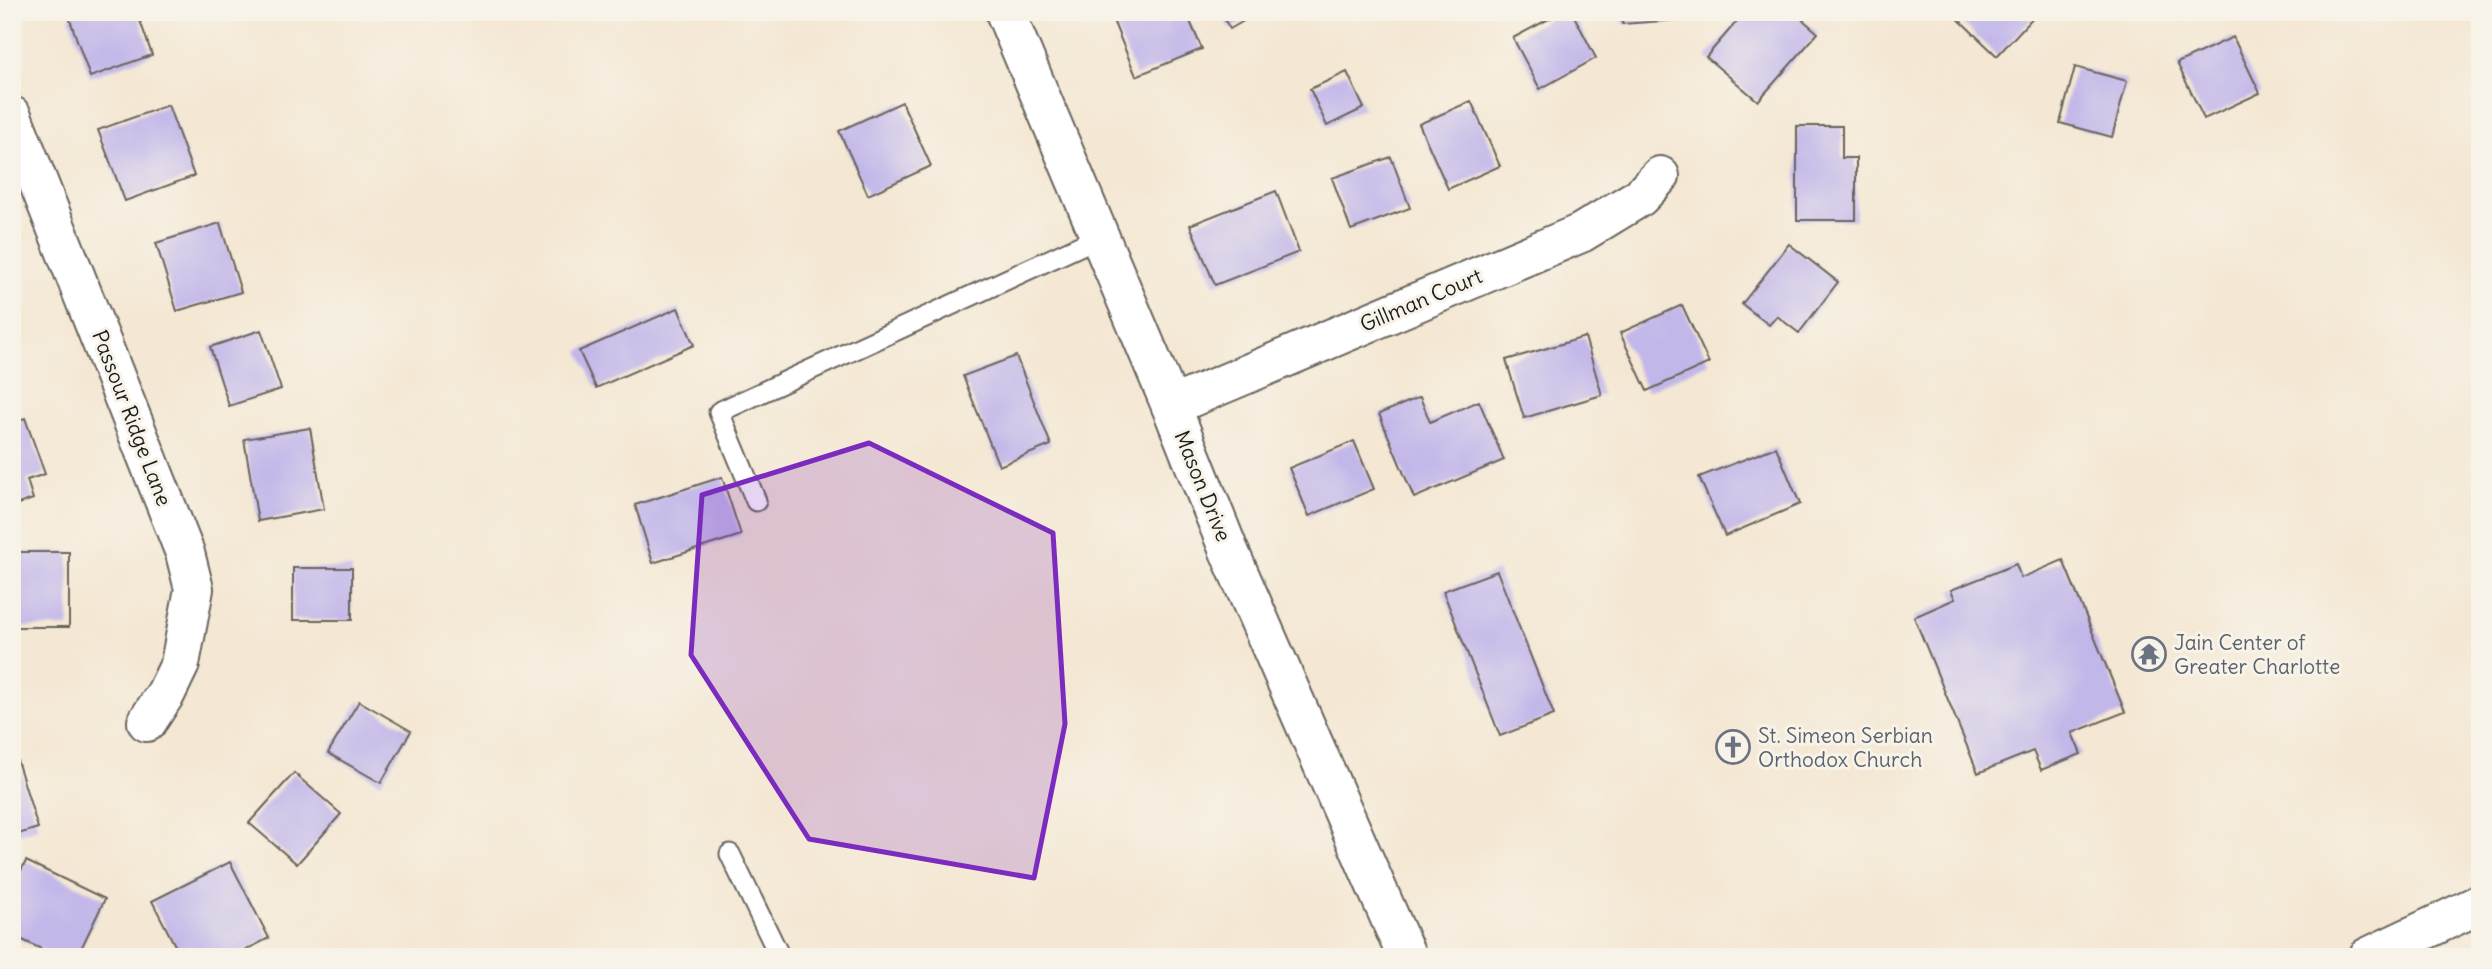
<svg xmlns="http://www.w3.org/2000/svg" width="2492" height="969" viewBox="0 0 2492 969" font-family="Delius,sans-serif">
  <rect width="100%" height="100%" fill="#f7f3e8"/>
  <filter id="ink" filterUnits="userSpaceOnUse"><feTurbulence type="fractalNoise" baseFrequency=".0143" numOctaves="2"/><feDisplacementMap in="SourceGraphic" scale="14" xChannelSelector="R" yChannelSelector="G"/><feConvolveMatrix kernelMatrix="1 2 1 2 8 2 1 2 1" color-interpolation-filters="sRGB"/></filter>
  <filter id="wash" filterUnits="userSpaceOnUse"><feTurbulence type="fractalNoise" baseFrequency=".00686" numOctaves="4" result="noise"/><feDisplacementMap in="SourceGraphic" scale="28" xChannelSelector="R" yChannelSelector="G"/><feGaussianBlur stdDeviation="1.57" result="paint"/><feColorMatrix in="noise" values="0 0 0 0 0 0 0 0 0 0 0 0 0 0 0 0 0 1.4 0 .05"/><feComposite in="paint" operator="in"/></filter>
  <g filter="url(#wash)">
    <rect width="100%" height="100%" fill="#f4e7d3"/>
    <g id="blocks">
      <!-- building -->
      <g fill="#c2b7e9">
        <polygon points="82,12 137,12 152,55 90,77 69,17"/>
        <polygon points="1127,12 1186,12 1202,49 1136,76 1112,18"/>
        <polygon points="1220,12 1259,12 1230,29"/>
        <polygon points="1562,12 1572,12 1596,58 1540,89 1513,38"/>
        <polygon points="1621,12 1704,12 1705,18 1622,24"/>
        <polygon points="1745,12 1794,12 1818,33 1758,101 1706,57"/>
        <polygon points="1951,12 2038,12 1997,56"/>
        <polygon points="2233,37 2260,93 2204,119 2177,63"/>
        <polygon points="2075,67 2127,81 2112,137 2060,123"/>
        <polygon points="1347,72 1364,108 1327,126 1310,89"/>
        <polygon points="1471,101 1500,166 1448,189 1419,124"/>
        <polygon points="902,102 931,166 868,195 839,131"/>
        <polygon points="168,105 194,176 125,201 98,130"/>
        <polygon points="1797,126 1842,126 1842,158 1856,158 1856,220 1797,220"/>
        <polygon points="1391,157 1410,208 1351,230 1332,178"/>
        <polygon points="1276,191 1299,252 1215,285 1190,225"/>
        <polygon points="220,223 241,292 177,311 156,243"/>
        <polygon points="1789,244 1838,282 1799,333 1777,316 1769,325 1742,304"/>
        <polygon points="1682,305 1709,363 1647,391 1620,333"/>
        <polygon points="678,308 694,345 596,388 579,351"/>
        <polygon points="261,330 281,389 229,406 210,347"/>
        <polygon points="1585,337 1602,395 1524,418 1506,360"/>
        <polygon points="1016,356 1051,445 999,466 963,376"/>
        <polygon points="1420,397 1430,422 1479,401 1504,460 1414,498 1379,414"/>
        <polygon points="25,418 45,474 27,480 33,499 12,506 12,423"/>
        <polygon points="310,428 324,509 258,521 244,439"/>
        <polygon points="1354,441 1374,489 1309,516 1289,468"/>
        <polygon points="1776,447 1800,504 1725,536 1699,477"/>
        <polygon points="722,477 741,535 653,563 635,505"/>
        <rect x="12" y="552" width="57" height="75"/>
        <polygon points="2063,560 2125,712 2072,733 2081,754 2041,770 2033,751 1978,773 1914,617 1955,599 1951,590 2016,564 2021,578"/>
        <rect x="293" y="568" width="59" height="52"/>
        <polygon points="1497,571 1554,715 1500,736 1443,591"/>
        <polygon points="359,701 411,731 381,783 328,753"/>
        <polygon points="16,757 38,828 12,836 12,758"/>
        <polygon points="294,773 341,814 297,864 249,823"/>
        <polygon points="26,861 105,899 77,957 58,957 12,935 12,888"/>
        <polygon points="230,862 269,938 232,957 181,957 152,901"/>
      </g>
    </g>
  </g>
  <g filter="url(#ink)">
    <use href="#blocks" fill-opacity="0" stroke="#68635c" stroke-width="2"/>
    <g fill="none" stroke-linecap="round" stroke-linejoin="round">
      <!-- service casing -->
      <g stroke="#68635c" stroke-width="23">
        <g id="service">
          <polyline points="756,501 719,412 1099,237"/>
          <polyline points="730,854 780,957"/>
        </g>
      </g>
      <!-- minor casing -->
      <g stroke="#68635c" stroke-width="42">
        <g id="minor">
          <polyline points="1005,12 1171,406 1229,551 1407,957"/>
          <polyline points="12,116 185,553 194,589 180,664 166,693 147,722"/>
          <polyline points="1171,406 1581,233 1640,197 1660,176"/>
        </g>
      </g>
      <!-- secondary casing -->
      <g stroke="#68635c" stroke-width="42">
        <polyline id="secondary" points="2368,957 2480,904"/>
      </g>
      <!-- service -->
      <use href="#service" stroke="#fff" stroke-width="19"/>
      <!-- minor -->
      <use href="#minor" stroke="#fff" stroke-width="38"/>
      <!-- secondary -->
      <use href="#secondary" stroke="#fff" stroke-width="38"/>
    </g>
  </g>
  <!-- marked area -->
  <path fill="#7b2cbf" fill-opacity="0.2" stroke="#7b2cbf" stroke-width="5" stroke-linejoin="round" d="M 869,443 L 1053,533 L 1065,724 L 1034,878 L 809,839 L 691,655 L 702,495 Z"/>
  <!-- icons -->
  <defs>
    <g id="temple-ring" transform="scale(1.75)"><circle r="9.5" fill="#f7f3e8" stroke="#6b7280" stroke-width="1.5"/><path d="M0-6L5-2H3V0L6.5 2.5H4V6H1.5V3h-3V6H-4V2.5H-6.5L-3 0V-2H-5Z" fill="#6b7280"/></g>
    <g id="church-ring" transform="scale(1.75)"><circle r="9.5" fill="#f7f3e8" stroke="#6b7280" stroke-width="1.5"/><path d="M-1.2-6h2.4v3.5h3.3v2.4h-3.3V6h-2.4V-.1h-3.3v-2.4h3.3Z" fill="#6b7280"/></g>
  </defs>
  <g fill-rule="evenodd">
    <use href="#temple-ring" x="2149" y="654"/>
    <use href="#church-ring" x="1733" y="747"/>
  </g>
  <g text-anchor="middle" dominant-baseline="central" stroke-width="6" stroke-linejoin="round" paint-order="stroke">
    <!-- street labels -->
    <g font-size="21" fill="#1c1c1c" stroke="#f7f3e8">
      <text transform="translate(1421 300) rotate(-23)">Gillman Court</text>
      <text transform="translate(132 418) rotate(69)">Passour Ridge Lane</text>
      <text transform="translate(1203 486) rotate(68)">Mason Drive</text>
    </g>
    <!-- worship labels -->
    <g font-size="21" fill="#5b616d" stroke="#f7f3e8" text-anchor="start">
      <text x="2174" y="642">Jain Center of<tspan x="2174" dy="24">Greater Charlotte</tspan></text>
      <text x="1758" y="735">St. Simeon Serbian<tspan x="1758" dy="24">Orthodox Church</tspan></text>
    </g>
  </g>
  <!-- margin -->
  <rect width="2492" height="969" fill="none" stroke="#f7f3e8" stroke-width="42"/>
</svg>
